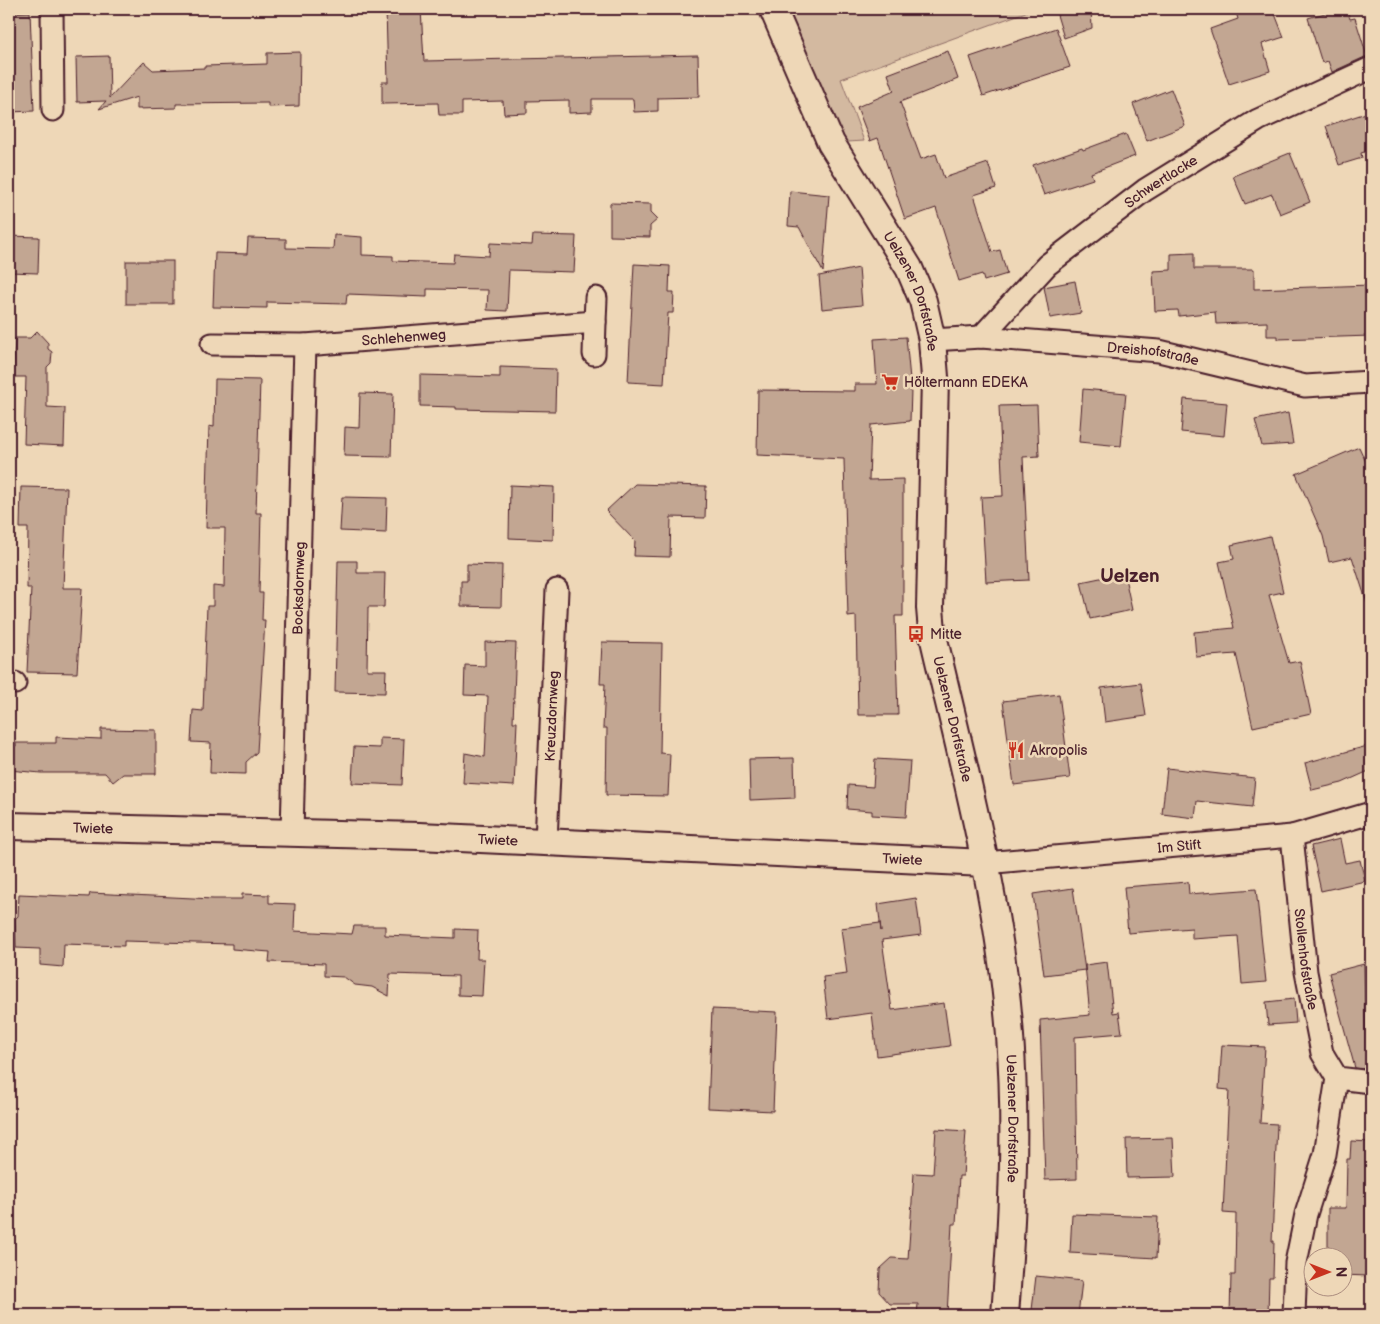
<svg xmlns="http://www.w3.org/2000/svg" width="1380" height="1324" viewBox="0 0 1380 1324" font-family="'Balsamiq Sans',sans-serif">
  <rect width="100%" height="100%" fill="#eed7b7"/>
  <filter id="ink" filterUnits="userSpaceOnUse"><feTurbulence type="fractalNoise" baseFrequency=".02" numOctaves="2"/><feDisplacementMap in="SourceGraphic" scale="10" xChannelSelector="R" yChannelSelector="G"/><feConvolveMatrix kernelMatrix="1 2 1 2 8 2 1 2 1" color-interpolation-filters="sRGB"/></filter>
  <g filter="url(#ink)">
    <!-- green -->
    <polygon fill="#d3b9a0" stroke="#8e6c66" points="773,9 1034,9 841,79 864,141 831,143"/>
    <!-- building -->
    <g fill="#c2a692" stroke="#4a1f2b">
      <polygon points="386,9 421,9 424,61 698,55 699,97 658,98 658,111 634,112 633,99 592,99 592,112 569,113 569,100 527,101 527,113 504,114 503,101 462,102 462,115 439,115 438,103 382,104 382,82 388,82"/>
      <polygon points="1076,9 1091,9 1092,28 1064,38 1057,15"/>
      <polygon points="1235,9 1273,9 1284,37 1262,44 1270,71 1229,84 1210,29 1238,19"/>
      <polygon points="1338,9 1347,9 1350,19 1355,18 1367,56 1332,72 1328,61 1322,63 1308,18"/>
      <polygon points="30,12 34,111 9,112 9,13"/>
      <polygon points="1056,28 1070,67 983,96 970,57"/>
      <polygon points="948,51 958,79 900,102 921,159 936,154 944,178 988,163 996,188 974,195 992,252 1000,250 1007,274 984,281 982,274 959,281 936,208 905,219 878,138 870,141 857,107 894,91 888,74"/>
      <polygon points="300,52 299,106 268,107 268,103 176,104 176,108 137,109 137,97 99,109 106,101 77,102 76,57 109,56 110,98 144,62 153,70 205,68 205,66 267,64 267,53"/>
      <polygon points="1171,89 1185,126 1147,141 1133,104"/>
      <polygon points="1366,113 1371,129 1371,150 1361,153 1362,158 1339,165 1326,126"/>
      <polygon points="1126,134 1135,156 1091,173 1093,179 1044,195 1033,165 1082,148 1083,150"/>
      <polygon points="1290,153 1310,202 1280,214 1272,194 1245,204 1233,176"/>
      <polygon points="790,191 829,195 823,272 799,227 788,226"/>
      <polygon points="610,203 651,204 651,212 658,219 650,226 650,237 610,236"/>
      <polygon points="334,235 362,237 362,255 393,256 393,261 453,263 454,254 489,256 490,243 532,245 533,235 576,236 574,272 509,270 507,311 487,310 488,290 427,289 427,297 347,294 346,304 267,302 267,308 213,307 215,253 247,254 248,238 286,239 286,248 333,249"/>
      <polygon points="9,236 39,237 38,273 9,272"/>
      <polygon points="1194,253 1194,269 1254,269 1254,289 1371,285 1371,336 1278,339 1278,336 1267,336 1267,322 1216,324 1215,312 1179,316 1178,310 1155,311 1153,271 1171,270 1171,254"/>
      <rect x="126" y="261" width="47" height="43"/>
      <polygon points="634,264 670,266 669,292 674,292 673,313 668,313 664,384 628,382"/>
      <polygon points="859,268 862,305 822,309 819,276"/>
      <polygon points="1075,281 1081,313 1050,318 1044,287"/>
      <polygon points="37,331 48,343 48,349 52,352 51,363 47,367 47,407 65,408 64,446 24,444 26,377 13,377 15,338 30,338"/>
      <polygon points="906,337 911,390 910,421 871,425 869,480 903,479 903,616 895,616 898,715 858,715 856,616 848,617 844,459 757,455 758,390 855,391 855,384 877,384 874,339"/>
      <polygon points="500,367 556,369 555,411 456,409 456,407 420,406 420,375 500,377"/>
      <polygon points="215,379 260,380 256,513 261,513 259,593 263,593 262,620 265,620 257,752 246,762 246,774 210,773 211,743 191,742 193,710 203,711 207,606 213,606 213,586 224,587 225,528 206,528 209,426 214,427"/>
      <polygon points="1083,389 1126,393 1121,446 1079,442"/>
      <polygon points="360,393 393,394 391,457 344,456 345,427 359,428"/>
      <polygon points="1184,399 1227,403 1224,436 1181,432"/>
      <polygon points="1037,405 1039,456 1023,457 1029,580 986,582 981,497 1003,496 999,406"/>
      <polygon points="1288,413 1293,444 1262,446 1255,420"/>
      <polygon points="1359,447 1371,473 1371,603 1367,603 1352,557 1329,562 1323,536 1296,474"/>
      <polygon points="635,484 706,486 705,518 671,517 670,557 634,556 635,541 606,511"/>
      <polygon points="510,485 554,487 553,540 509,538"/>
      <polygon points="21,487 67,488 63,588 82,588 77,673 27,672 31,588 27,588 28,528 20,528"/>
      <polygon points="342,497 387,498 386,533 340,531"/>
      <polygon points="1270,536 1283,592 1269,595 1289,663 1300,661 1311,714 1253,727 1236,654 1196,657 1194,632 1234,628 1219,562 1234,559 1231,545"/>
      <polygon points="338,561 357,561 357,573 385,573 384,607 368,607 367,670 386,670 385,693 335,692"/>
      <polygon points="467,564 502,565 501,607 461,606 461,581 467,581"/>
      <polygon points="1124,573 1132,610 1090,619 1081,582"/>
      <polygon points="485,642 516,643 513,722 517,722 514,786 463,783 465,753 485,757 488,696 464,695 465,665 485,666"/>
      <polygon points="602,642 662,643 660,753 670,754 668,796 606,795 607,728 603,728 605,684 600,684"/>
      <polygon points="1141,683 1146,716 1105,722 1101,688"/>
      <polygon points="1059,694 1070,778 1014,785 1003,701"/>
      <polygon points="101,729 156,730 156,774 123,774 113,782 105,773 41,773 9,770 9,746 16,746 16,743 56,743 56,737 101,739"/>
      <polygon points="380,738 404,739 402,785 352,783 354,747 380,748"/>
      <polygon points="1371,745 1371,770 1342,783 1312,790 1305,763"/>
      <polygon points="794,758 795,798 750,800 749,759"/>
      <polygon points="875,759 910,761 906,817 872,815 872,811 847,809 848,785 873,787"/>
      <polygon points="1167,768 1255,778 1252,807 1197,801 1195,818 1162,814"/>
      <polygon points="1340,839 1345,863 1360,860 1365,881 1321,891 1311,846"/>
      <polygon points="1188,882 1189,894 1256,889 1266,982 1242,984 1238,936 1192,939 1192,928 1128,933 1124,887"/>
      <polygon points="1073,888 1085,970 1044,975 1033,894"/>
      <polygon points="90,893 213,899 242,899 242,894 269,895 269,903 295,904 294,931 352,934 354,926 385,926 385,935 455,938 455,929 478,930 477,959 484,959 482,996 458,995 458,976 390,974 389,996 372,987 355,985 344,977 324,976 324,964 269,962 270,952 232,949 232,944 124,941 124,946 64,944 63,967 40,965 40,949 16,948 15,919 18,916 19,894 89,897"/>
      <polygon points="916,898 921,935 882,940 892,1010 944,1003 950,1046 877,1056 872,1013 828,1019 823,977 847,974 841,928 880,923 881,931 878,904"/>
      <polygon points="1107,962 1113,1013 1119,1012 1122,1033 1075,1037 1077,1179 1045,1180 1040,1020 1090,1015 1085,965"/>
      <polygon points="1364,964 1365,1008 1366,1069 1355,1068 1329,973"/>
      <polygon points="1294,999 1296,1023 1268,1025 1266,1002"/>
      <polygon points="712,1009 777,1012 773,1111 708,1108"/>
      <polygon points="1222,1045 1265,1047 1260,1123 1277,1124 1272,1241 1274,1241 1273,1278 1269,1278 1268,1315 1230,1315 1231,1275 1235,1275 1236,1214 1223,1213 1229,1090 1219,1089"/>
      <polygon points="936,1129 966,1131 963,1176 959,1176 956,1224 952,1224 947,1315 917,1315 918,1304 890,1304 879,1292 880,1269 892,1258 908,1259 914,1173 933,1174"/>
      <polygon points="1173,1138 1175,1177 1127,1178 1126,1139"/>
      <polygon points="1351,1141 1371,1142 1368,1276 1342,1275 1342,1256 1328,1256 1328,1208 1346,1208 1347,1159 1350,1159"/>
      <polygon points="1072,1214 1158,1217 1156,1258 1070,1253"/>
      <polygon points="1036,1276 1082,1281 1078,1315 1032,1310"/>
    </g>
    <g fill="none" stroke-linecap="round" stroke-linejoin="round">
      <!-- minor casing -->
      <g stroke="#4a1f2b" stroke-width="25">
        <g id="minor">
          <polyline points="52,9 53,110"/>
          <polyline points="595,322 596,298"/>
          <path id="s1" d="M 981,337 L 1047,265 L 1145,190 L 1258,120 L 1371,68"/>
          <path id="s2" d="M 932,340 L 981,337 L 1159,351 L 1305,386 L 1371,382"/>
          <path id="s3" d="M 212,344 L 305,345 L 595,322 L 594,354"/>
          <polyline points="9,683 15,683"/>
          <path id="s4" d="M 292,832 L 305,345"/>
          <path id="s5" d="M 1292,836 L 1306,972 L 1322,1053 L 1337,1078 L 1371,1082"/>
          <path id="s6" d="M 546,842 L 557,590"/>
          <path id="s7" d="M 985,863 L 1292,836 L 1371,813"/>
          <polyline points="1294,1315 1296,1263 1306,1214 1325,1154 1337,1078"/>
        </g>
      </g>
      <!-- tertiary casing -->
      <g stroke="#4a1f2b" stroke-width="30">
        <g id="tertiary">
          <path id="s8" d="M 773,9 L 831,143 L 909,268 L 923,301 L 932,340 L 935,377 L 930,608 L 932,631 C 963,765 1000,899 1010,1036 C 1017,1129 1012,1222 1005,1315"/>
          <path id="s9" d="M 9,826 L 419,836 L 985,863"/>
        </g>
      </g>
      <!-- minor -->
      <use href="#minor" stroke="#eed7b7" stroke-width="21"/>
      <!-- tertiary -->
      <use href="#tertiary" stroke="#eed7b7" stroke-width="26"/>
    </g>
  </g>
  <!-- icons -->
  <defs>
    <g id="supermarket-bare" transform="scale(1.35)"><path d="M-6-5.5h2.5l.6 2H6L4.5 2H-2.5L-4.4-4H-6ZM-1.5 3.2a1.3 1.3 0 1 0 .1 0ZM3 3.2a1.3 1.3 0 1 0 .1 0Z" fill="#c8321e" stroke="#eed7b7" stroke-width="2.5" paint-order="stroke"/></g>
    <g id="bus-bare" transform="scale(1.35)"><path d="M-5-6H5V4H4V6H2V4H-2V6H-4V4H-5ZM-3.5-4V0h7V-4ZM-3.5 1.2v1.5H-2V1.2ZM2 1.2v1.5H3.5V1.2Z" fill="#c8321e" stroke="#eed7b7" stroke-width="2.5" paint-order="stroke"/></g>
    <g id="restaurant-bare" transform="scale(1.35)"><path d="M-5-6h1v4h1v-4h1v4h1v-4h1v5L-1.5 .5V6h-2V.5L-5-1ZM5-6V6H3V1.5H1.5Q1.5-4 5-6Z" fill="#c8321e" stroke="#eed7b7" stroke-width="2.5" paint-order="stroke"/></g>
  </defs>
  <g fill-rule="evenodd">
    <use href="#supermarket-bare" x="890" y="382"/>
    <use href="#bus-bare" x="916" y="634"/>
    <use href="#restaurant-bare" x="1016" y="750"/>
  </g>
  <g text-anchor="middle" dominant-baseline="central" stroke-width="5" stroke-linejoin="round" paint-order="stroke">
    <!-- street labels -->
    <g font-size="14" fill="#4a1f2b" stroke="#eed7b7">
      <text stroke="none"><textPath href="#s1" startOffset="239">Schwertlacke</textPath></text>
      <text stroke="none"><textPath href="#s8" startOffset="316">Uelzener Dorfstraße</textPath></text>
      <text stroke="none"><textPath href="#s3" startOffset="192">Schlehenweg</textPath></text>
      <text stroke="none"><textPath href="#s2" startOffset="222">Dreishofstraße</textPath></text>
      <text stroke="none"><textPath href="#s4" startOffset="244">Bocksdornweg</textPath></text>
      <text stroke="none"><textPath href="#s6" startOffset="126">Kreuzdornweg</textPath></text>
      <text stroke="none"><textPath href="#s8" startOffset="751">Uelzener Dorfstraße</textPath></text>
      <text stroke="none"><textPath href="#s9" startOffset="84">Twiete</textPath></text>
      <text stroke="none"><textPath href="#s9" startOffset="489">Twiete</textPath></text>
      <text stroke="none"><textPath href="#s7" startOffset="195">Im Stift</textPath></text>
      <text stroke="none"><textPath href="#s9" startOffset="894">Twiete</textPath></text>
      <text stroke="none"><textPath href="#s5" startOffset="124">Stollenhofstraße</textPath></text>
      <text stroke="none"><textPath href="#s8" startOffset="1156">Uelzener Dorfstraße</textPath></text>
    </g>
    <!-- poi labels -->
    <g font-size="14" fill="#4a1f2b" stroke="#eed7b7" text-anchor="start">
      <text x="904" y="382">Höltermann EDEKA</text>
      <text x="930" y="634">Mitte</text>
      <text x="1030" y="750">Akropolis</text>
    </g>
    <!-- district labels -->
    <g font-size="19" font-weight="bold" fill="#4a1f2b" stroke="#eed7b7">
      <text x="1130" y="576">Uelzen</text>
    </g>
  </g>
  <!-- margin -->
  <rect width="1380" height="1324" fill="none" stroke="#eed7b7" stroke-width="30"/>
  <rect x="15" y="15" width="1350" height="1294" fill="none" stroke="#4a1f2b" stroke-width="2" filter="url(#ink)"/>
  <!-- north arrow -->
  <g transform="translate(1328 1272) rotate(90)"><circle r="24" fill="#eed7b7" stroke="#ac8d7f"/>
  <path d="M0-4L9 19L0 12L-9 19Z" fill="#c8321e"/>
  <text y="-8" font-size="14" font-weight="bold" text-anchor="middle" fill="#4a1f2b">N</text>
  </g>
</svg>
